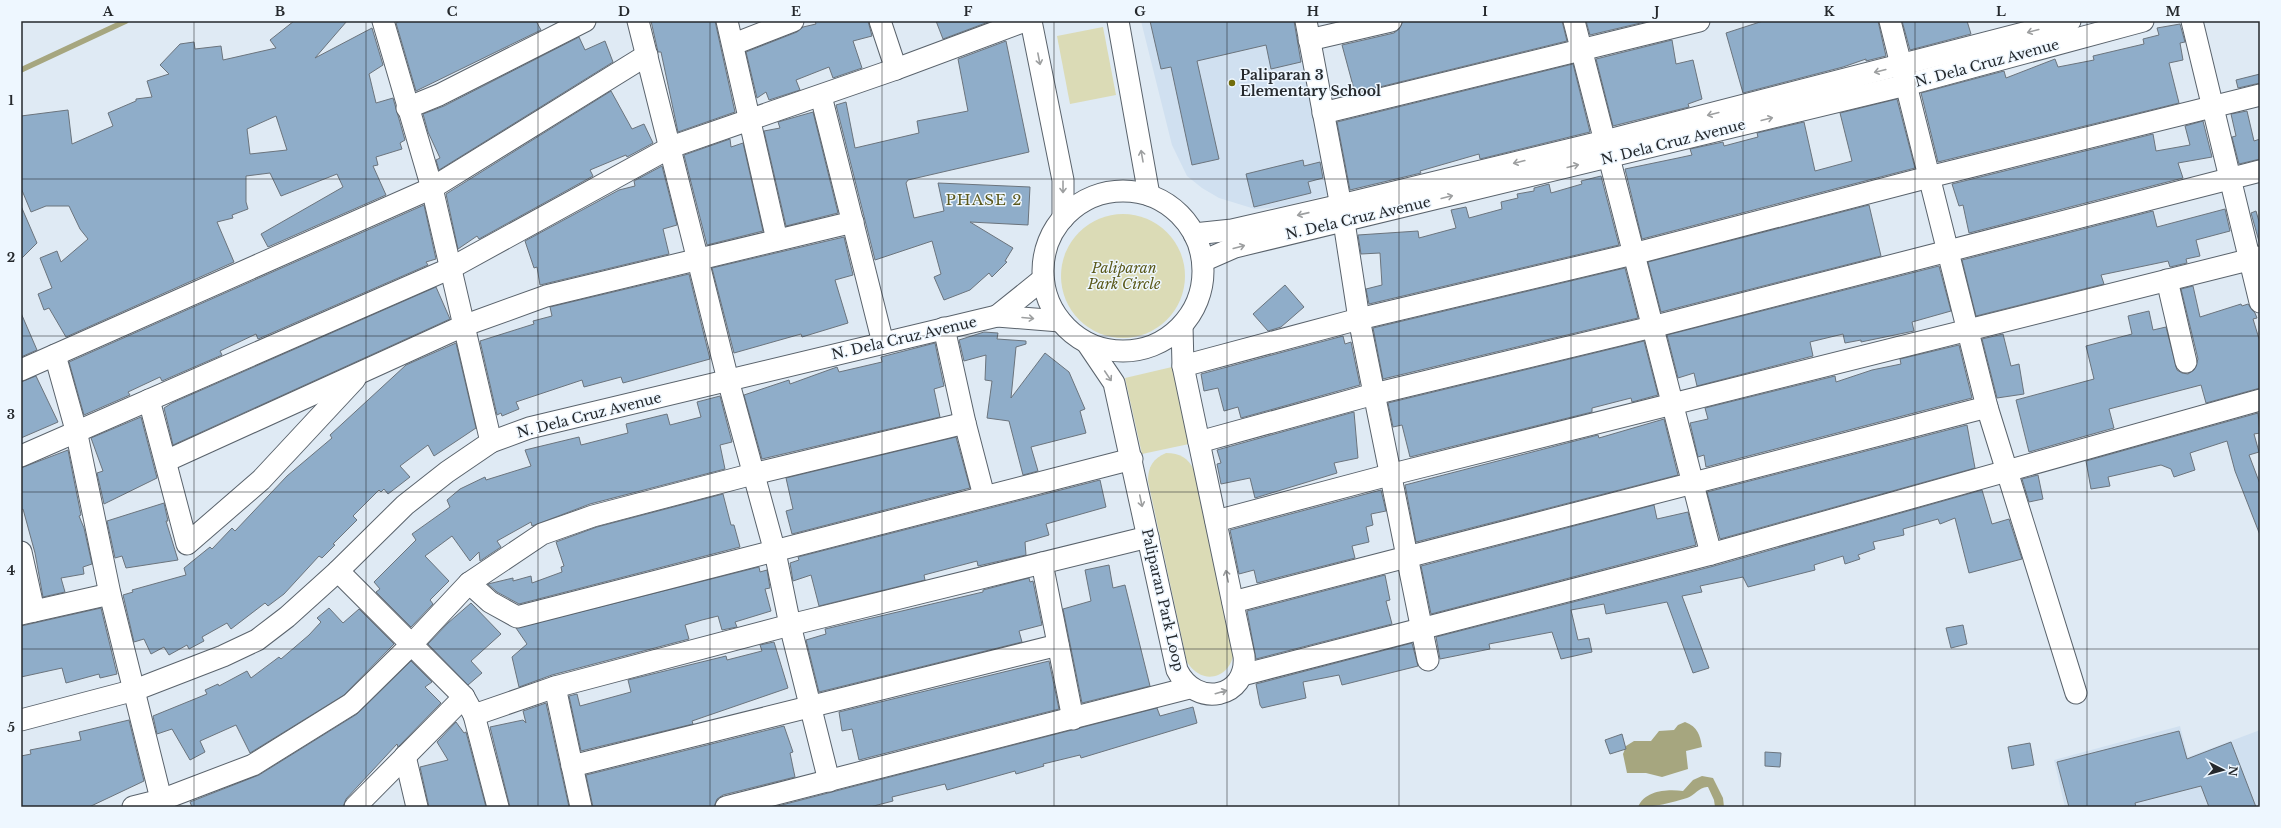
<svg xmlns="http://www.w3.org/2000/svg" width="2281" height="828" viewBox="0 0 2281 828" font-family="'Libre Baskerville',serif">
  <rect width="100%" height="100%" fill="#dfeaf4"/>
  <!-- built -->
  <g fill="#d0e0f0">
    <polygon points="1141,21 1296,21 1328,195 1281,207 1255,209 1219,198 1202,188 1187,176 1172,145"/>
    <polygon points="2180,726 2188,757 2260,730 2260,807 2065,807 2054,760"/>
  </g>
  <!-- green -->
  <g fill="#dbdbb6">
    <polygon points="1103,27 1116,95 1070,104 1057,36"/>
    <circle cx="1123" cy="276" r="62"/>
    <polygon points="1172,367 1189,444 1142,454 1125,378"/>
    <path d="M 1166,453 C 1180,453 1188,458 1194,470 L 1234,652 C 1230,679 1202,686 1187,662 L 1148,481 C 1148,466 1153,459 1166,453 Z"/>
  </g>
  <!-- water -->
  <g fill="#a6a67f">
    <path d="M 1685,722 C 1698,727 1700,735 1702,747 L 1686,751 L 1688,769 L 1662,777 L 1646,773 L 1627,773 L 1623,754 L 1626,746 L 1634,741 L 1651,741 L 1659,731 L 1674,730 L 1678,725 Z"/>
    <path d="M 1702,776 L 1713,778 L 1723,798 L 1724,807 L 1715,807 L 1714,800 L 1708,787 C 1700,786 1694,796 1687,798 C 1671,803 1654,807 1638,807 C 1645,790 1668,789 1683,791 L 1693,780 Z"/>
  </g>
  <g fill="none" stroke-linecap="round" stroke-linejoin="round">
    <!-- stream -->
    <polyline stroke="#a6a67f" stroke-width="5.5" points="21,70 126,21"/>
  </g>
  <!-- building -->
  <g fill="#8fadc9" stroke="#6b747d" fill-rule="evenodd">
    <path d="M 294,21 L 347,21 L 315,58 L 372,28 L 383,65 L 369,74 L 376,103 L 393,98 L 405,140 L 400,143 L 402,149 L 376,157 L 378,165 L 373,166 L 386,195 L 268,247 L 261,234 L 343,187 L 337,174 L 281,196 L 270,173 L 246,176 L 246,202 L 248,209 L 232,215 L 233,218 L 217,222 L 234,262 L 66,337 L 49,308 L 44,310 L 38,294 L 52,288 L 40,258 L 57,251 L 61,262 L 88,239 L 80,229 L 69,206 L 46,206 L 31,212 L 21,188 L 21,116 L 68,110 L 72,144 L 113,126 L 108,113 L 136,101 L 136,99 L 152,97 L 147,81 L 169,74 L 160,65 L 180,44 L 194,42 L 195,49 L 221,46 L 223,60 L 276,48 L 270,40 ZM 276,116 L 287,150 L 250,154 L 247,129 Z"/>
    <polygon points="400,21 536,21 541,30 416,91 396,23"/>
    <polygon points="651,21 715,21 735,112 678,132 661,52 658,52"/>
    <polygon points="815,21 868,21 872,36 853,41 862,68 833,78 829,67 796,80 800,90 769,100 766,92 757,98 746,52 797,32 803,27 816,24"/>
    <polygon points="936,21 991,21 943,39"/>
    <polygon points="1150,21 1294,21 1301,62 1271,69 1266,45 1197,61 1219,159 1192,165 1171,67 1161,69"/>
    <polygon points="1403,21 1562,21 1567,41 1355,93 1342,45 1394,33 1399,29"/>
    <polygon points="1586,21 1649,21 1590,35"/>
    <polygon points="1763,21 1878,21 1886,56 1866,61 1866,59 1843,67 1743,93 1726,33"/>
    <polygon points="1902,21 1967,21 1971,34 1910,50"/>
    <polygon points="2180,24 2185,42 2180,43 2183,60 2169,63 2179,103 1938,162 1921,93 2004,71 2006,78 2055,59 2058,67 2094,60 2093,56 2144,44 2143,39 2159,35 2157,28"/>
    <polygon points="579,37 585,50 605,41 613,62 439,170 436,160 440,158 428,132 423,114 444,106"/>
    <polygon points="1672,40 1676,64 1693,60 1702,99 1688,104 1689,107 1613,126 1596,59"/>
    <polygon points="1006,41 1029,152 908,180 906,183 914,218 944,211 938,183 1030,187 1028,225 970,222 1013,248 1005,261 1007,262 992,277 989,273 970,290 944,300 934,277 941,274 932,241 875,260 836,105 846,102 855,148 919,133 917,121 968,111 958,59"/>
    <polygon points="1573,64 1590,132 1480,159 1479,154 1420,171 1421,173 1350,190 1337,122"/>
    <polygon points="2260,74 2260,83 2238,88 2236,80"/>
    <polygon points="611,91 632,129 644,124 653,143 627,157 626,155 590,170 593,176 479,239 477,236 458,249 446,194"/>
    <polygon points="1897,99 1915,168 1642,239 1625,169 1678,158 1692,155 1690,149 1723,142 1724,146 1758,137 1757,133 1804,122 1815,171 1852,161 1840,113"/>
    <polygon points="2247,111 2254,141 2260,139 2260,159 2239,164 2232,137 2236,136 2231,114"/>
    <polygon points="813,112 838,213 786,226 764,131 780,128 778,122"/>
    <polygon points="2203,121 2212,157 2178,163 2183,178 1969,233 1963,205 1959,206 1952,184 2153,134 2156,151 2190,145 2185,126"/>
    <polygon points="730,139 731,147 743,143 763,231 707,245 684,155"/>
    <polygon points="1303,160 1304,166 1320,162 1323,178 1308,182 1311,193 1254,207 1246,174"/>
    <polygon points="662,166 677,225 663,229 669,254 540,285 537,267 534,268 525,241 619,190 635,186 634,181"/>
    <polygon points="1601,176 1619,245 1369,304 1366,289 1382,285 1380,253 1361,254 1358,235 1418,231 1419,238 1456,228 1451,210 1466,207 1469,218 1502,209 1501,202 1518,198 1517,194 1534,191 1534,188 1549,184 1551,193 1582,184 1581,181"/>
    <polygon points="424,205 436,259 426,262 428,265 258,339 256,334 220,351 222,355 162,381 160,377 128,392 130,395 84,415 69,362"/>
    <polygon points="1869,205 1881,256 1661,312 1648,262"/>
    <polygon points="21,206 37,243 21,259"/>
    <polygon points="2225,209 2230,231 2196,240 2200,256 2186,259 2187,263 2170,267 2168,261 2101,275 2104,284 1976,316 1962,260 2153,211 2157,227"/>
    <polygon points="2256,211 2260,225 2260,245 2251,213"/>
    <polygon points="844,237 853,275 835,280 848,323 802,337 801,334 734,353 712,268"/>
    <polygon points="1939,266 1951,311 1912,322 1914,331 1861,342 1861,340 1845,343 1843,334 1810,342 1813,356 1697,386 1694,373 1678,378 1667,335"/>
    <polygon points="1625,268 1638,318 1383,379 1373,328"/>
    <polygon points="689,274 710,359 623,383 621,377 584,387 582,380 516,402 519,409 502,416 501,413 497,415 480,341 534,324 533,321 552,316 550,307"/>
    <polygon points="1285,285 1304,307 1281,327 1268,331 1253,314"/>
    <polygon points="2193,286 2200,317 2241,304 2242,306 2248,304 2255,313 2257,318 2253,319 2260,342 2260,388 2206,403 2201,385 2109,409 2114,428 2029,452 2016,400 2094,379 2086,346 2132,334 2128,316 2149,311 2153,330 2166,327 2177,370 2182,373 2188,374 2194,370 2198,359 2181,289"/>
    <polygon points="436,287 450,319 173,445 164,408 172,403"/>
    <polygon points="21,313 37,350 21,357"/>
    <polygon points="984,332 998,333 997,339 1026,341 1026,344 1016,347 1011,398 1045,353 1069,372 1085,409 1080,411 1086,433 1031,447 1038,471 1023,475 1009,421 987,418 992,381 985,380 986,355 964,361 959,340"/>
    <polygon points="2003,334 2011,366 2019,364 2024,394 1997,398 1982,339"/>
    <polygon points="1343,336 1345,344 1351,342 1360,385 1241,418 1238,407 1224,411 1218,388 1204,391 1201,374"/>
    <polygon points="1644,341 1658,395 1632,402 1631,398 1592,408 1592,412 1410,457 1402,425 1393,427 1388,403"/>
    <polygon points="456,343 476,428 434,456 428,445 400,466 410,477 388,494 384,489 381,492 379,490 353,516 357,520 333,544 335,545 322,558 319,556 284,594 268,606 265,603 231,629 227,623 202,637 204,641 189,649 187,645 169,655 164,647 151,654 144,639 134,642 123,595 133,592 132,590 186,575 184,568 210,547 212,549 232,528 235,531 287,476 332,438 330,435 406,365"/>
    <polygon points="935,343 944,386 934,389 940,417 762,459 744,395 789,380 790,384 837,367 839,372 882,362 881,357"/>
    <polygon points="1959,345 1972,398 1706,467 1704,455 1698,457 1690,423 1708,419 1705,408 1835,376 1836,382 1872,370 1901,364 1900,359"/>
    <polygon points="36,376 58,422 21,438 21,382"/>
    <polygon points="720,396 732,442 720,445 725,469 590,504 532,526 531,522 497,541 501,547 480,561 479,552 470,561 452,536 425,556 449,581 430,600 433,604 411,627 376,592 380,589 374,582 416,540 412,534 450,507 447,500 460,489 485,477 486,480 531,466 525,450 579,437 581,445 628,433 626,424 667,414 670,425 701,417 697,402"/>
    <polygon points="1354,412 1358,458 1334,463 1337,473 1255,498 1250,478 1221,484 1217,464 1221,463 1217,450"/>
    <polygon points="2258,413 2260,433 2254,434 2259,452 2249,455 2260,484 2260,535 2235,471 2227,441 2190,453 2195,470 2174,477 2171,469 2161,465 2108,477 2110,486 2091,489 2086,461"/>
    <polygon points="141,417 157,478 104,504 97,473 103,471 91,438"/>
    <polygon points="1664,419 1678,475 1416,542 1405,485 1598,435 1599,438"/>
    <polygon points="1967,425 1975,468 1720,539 1707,492"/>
    <polygon points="956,437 970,488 792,534 786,511 793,509 786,478"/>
    <polygon points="68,450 81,515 79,516 84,528 92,564 83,567 84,574 61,578 65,592 43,597 35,553 23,509 21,510 21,468"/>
    <polygon points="2038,475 2043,499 2029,502 2022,479"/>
    <polygon points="1100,480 1106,507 1046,524 1049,535 1025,542 1026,555 978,566 977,561 924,575 925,580 819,606 811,575 793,581 790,563 799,560 798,557"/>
    <polygon points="1381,490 1386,511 1371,514 1373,525 1366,527 1369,542 1352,546 1355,558 1257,583 1254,570 1239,574 1230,530"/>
    <polygon points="1982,490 1992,524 2009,519 2022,559 1969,573 1955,518 1940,524 1938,519 1903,529 1904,535 1873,542 1875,549 1858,555 1860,559 1845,564 1843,556 1814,565 1815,570 1748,587 1743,577 1700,586 1702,592 1682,596 1709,668 1693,673 1667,602 1606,614 1604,604 1571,610 1578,640 1589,638 1592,652 1561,659 1552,632 1489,644 1490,649 1440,659 1436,637 1714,566"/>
    <polygon points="723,494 731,525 734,525 740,547 519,604 497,592 488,584 513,578 513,581 531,576 532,583 562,572 561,567 564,566 556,542 597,527"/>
    <polygon points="164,503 168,521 166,521 178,560 126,568 122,556 115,558 107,521"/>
    <polygon points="1654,505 1657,519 1688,512 1696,545 1431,614 1421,566"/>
    <polygon points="1109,565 1113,588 1125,585 1150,686 1082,703 1063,609 1091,601 1085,570"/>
    <polygon points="759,567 760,572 767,570 770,588 765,589 771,611 735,622 737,627 722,630 718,616 702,620 685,625 689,639 552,675 519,687 512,657 527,644 516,628"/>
    <polygon points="1385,575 1390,600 1386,601 1392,624 1256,659 1247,611"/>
    <polygon points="1029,578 1030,582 1033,581 1042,625 1019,631 1022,642 819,692 806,640 826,634 825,629 983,592 983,590"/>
    <polygon points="471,603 501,634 471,661 482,673 468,685 428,644 448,623"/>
    <polygon points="101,608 117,674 100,678 99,674 66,683 62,668 21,677 21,626"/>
    <polygon points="329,608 343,623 359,609 394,644 344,695 250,753 236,725 200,741 205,752 190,760 172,729 157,734 153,716 207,694 205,690 218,684 219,686 247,671 251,678 279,657 281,659 309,635 321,622 317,618"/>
    <polygon points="1963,625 1967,644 1951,648 1946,628"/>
    <polygon points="774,642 788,688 692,721 693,724 581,751 569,696 577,694 580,706 631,692 628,680 726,656 727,660 762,651 760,645"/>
    <polygon points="1412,643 1418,666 1342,685 1339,675 1303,682 1306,698 1262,708 1260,705 1256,684"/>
    <polygon points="411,661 432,682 425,687 441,703 398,747 397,744 346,799 343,807 192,807 190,802 259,775 357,714"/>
    <polygon points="1049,661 1059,709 859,760 852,729 842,731 839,712"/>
    <polygon points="546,703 569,807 510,807 490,727 523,720 526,723 523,711"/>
    <polygon points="1193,707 1197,723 1081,758 1080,755 1043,764 1044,766 1016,774 1015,771 947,790 945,784 892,797 893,801 870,807 774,807 1157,708 1160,716"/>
    <polygon points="129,720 144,781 89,807 21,807 21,756 31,754 30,750 81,740 79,732"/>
    <polygon points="456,722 464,733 466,732 486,807 429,807 420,767 448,760 437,742"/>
    <polygon points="784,726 793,752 790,753 795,777 723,795 717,799 714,807 593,807 586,775"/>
    <polygon points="2179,731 2187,759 2231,742 2256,807 2209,807 2201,786 2135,803 2136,807 2069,807 2057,762"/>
    <polygon points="1622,734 1626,749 1610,754 1605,740"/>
    <polygon points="2030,743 2034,765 2012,769 2008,747"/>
    <polygon points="1765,752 1781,753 1780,767 1765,766"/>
  </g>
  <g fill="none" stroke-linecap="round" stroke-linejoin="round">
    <!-- minor casing -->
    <g stroke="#5a636c" stroke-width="23">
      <g id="minor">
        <polyline points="383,21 432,188 491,442"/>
        <polyline points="638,21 728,380 775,552 790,625 829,781"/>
        <polyline points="727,21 777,240"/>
        <polyline points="880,21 896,69"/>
        <polyline points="1031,21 1063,180 1063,218"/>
        <polyline points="1118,21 1149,195"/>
        <polyline points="1306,21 1344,222 1359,319 1428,660"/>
        <polyline points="1574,21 1711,554"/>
        <polyline points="1890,21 1987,407 2076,693"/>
        <polyline points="2192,21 2260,302"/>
        <polyline points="1309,40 1391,21"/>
        <polyline points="734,44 793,21"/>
        <polyline points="821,96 883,343"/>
        <polyline points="407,108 439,95 585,21"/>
        <polyline points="1323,113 1699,21"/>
        <circle cx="1123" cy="271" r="80"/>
        <polyline points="1194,234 1232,230 1341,205 1605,141 2070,21"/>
        <polyline points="1203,261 1235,247 1906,85 2143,21"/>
        <polyline points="2167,280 2186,362"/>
        <polyline points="997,316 1043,279"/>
        <polyline points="944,328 965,423 984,496"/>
        <path d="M 1087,343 L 1114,383 L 1177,670 C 1196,709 1248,698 1244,656 L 1183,366 L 1182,326"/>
        <polyline points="55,355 76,430 110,594 163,807"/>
        <polyline points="1183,366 1359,319 1633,254 1929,177 2260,95"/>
        <polyline points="21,370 432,188 647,55"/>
        <polyline points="149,400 187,544 261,480 355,379"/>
        <polyline points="1199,442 1374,394 1652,327 2260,171"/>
        <polyline points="21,456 451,268 671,147 896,69 1025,21"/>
        <polyline points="166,461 463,326 546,296 853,222"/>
        <polyline points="1216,521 1389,475 2260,257"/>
        <polyline points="21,552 34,611"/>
        <polyline points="1042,563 1073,719"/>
        <polyline points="338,571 464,697 474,715 555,687 790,625 1148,537"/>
        <polyline points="469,583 490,602 517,617 1132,459"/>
        <polyline points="1233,602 1987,407"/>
        <polyline points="21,614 110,594"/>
        <polyline points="1242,675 1711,554 2260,400"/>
        <polyline points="555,687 581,807"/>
        <polyline points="474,715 498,807"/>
        <polyline points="21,720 135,690 223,656 257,640 287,617 338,571 405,505 447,472 491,442 529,428 997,316 1060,321"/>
        <polyline points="405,756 417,807"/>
        <polyline points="572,766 1058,645"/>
        <polyline points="133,807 161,800 253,765 351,704 411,645 469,583 542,534 593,516 753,474 965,423"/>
        <polyline points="355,807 464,697"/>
        <polyline points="726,807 1189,688"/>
      </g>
    </g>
    <!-- minor -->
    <use href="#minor" stroke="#fff" stroke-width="21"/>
  </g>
  <!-- one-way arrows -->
  <defs><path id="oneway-shaft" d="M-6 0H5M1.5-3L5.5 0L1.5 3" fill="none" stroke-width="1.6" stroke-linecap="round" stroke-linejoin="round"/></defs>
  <g stroke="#9d9fa0">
    <use href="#oneway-shaft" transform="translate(2033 31) rotate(165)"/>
    <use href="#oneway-shaft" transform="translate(1039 59) rotate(79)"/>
    <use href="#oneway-shaft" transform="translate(1880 71) rotate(166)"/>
    <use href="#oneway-shaft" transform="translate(1713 114) rotate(166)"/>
    <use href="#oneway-shaft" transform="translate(1767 119) rotate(-14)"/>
    <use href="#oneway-shaft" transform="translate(1142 156) rotate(-100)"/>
    <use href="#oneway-shaft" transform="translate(1519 162) rotate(166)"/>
    <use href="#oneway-shaft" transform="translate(1573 166) rotate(-14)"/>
    <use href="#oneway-shaft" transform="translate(1063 187) rotate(90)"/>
    <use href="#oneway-shaft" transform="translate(1447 197) rotate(-14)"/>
    <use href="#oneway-shaft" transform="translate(1303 214) rotate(167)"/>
    <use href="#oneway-shaft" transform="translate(1239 247) rotate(-15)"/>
    <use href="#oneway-shaft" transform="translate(1028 318) rotate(5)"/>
    <use href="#oneway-shaft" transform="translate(1108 376) rotate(56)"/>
    <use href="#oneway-shaft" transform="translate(1141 501) rotate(78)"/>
    <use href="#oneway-shaft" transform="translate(1227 576) rotate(-102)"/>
    <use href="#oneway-shaft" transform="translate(1221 692) rotate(-16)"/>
  </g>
  <!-- grid -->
  <path fill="none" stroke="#25292d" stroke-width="1" stroke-opacity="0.55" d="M 194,21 L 194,807M 366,21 L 366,807M 538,21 L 538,807M 710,21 L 710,807M 882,21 L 882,807M 1054,21 L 1054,807M 1227,21 L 1227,807M 1399,21 L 1399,807M 1571,21 L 1571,807M 1743,21 L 1743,807M 1915,21 L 1915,807M 2087,21 L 2087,807M 21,179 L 2260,179M 21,336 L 2260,336M 21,492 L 2260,492M 21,649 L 2260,649"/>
  <!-- markers -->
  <circle fill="#706c0b" stroke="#eef7ff" stroke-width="1.5" cx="1232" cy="83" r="4"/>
  <g text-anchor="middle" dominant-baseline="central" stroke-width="3" stroke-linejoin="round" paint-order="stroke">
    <!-- street labels -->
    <g font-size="14" fill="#25292d" stroke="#eef7ff">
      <text transform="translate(1987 63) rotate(-15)">N. Dela Cruz Avenue</text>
      <text transform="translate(1673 142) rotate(-14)">N. Dela Cruz Avenue</text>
      <text transform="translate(1358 218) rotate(-13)">N. Dela Cruz Avenue</text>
      <text transform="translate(904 338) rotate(-13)">N. Dela Cruz Avenue</text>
      <text transform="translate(589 415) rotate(-14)">N. Dela Cruz Avenue</text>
      <text transform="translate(1163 600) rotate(77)">Paliparan Park Loop</text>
    </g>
    <!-- poi labels -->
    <g font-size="14" font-weight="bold" fill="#25292d" stroke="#eef7ff" text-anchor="start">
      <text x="1240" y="75">Paliparan 3<tspan x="1240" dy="16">Elementary School</tspan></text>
    </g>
    <!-- park labels -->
    <g font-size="14" font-style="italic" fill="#5b591a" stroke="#eef7ff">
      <text x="1124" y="268">Paliparan<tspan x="1124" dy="16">Park Circle</tspan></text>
    </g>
    <!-- neighbourhood labels -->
    <g font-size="15" letter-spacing="1" fill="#5a581c" stroke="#eef7ff">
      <text x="984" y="199">PHASE 2</text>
    </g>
  </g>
  <!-- border -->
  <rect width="2281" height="828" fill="none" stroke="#eef7ff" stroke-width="44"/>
  <!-- north arrow -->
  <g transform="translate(2223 770) rotate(96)" stroke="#eef7ff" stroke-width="3" paint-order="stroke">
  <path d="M0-3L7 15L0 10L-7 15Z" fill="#25292d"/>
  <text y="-6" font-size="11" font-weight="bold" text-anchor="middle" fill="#25292d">N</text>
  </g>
  <rect x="22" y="22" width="2237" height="784" fill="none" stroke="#25292d" stroke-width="1.5"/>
  <g font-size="13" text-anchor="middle" font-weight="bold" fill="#25292d">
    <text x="108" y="16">A</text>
    <text x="280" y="16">B</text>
    <text x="452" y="16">C</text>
    <text x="624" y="16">D</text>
    <text x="796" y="16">E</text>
    <text x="968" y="16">F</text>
    <text x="1140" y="16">G</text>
    <text x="1313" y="16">H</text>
    <text x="1485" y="16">I</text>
    <text x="1657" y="16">J</text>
    <text x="1829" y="16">K</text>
    <text x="2001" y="16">L</text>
    <text x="2173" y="16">M</text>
    <text x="11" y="105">1</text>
    <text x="11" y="262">2</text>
    <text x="11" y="419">3</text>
    <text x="11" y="575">4</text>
    <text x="11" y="732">5</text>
  </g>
</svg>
